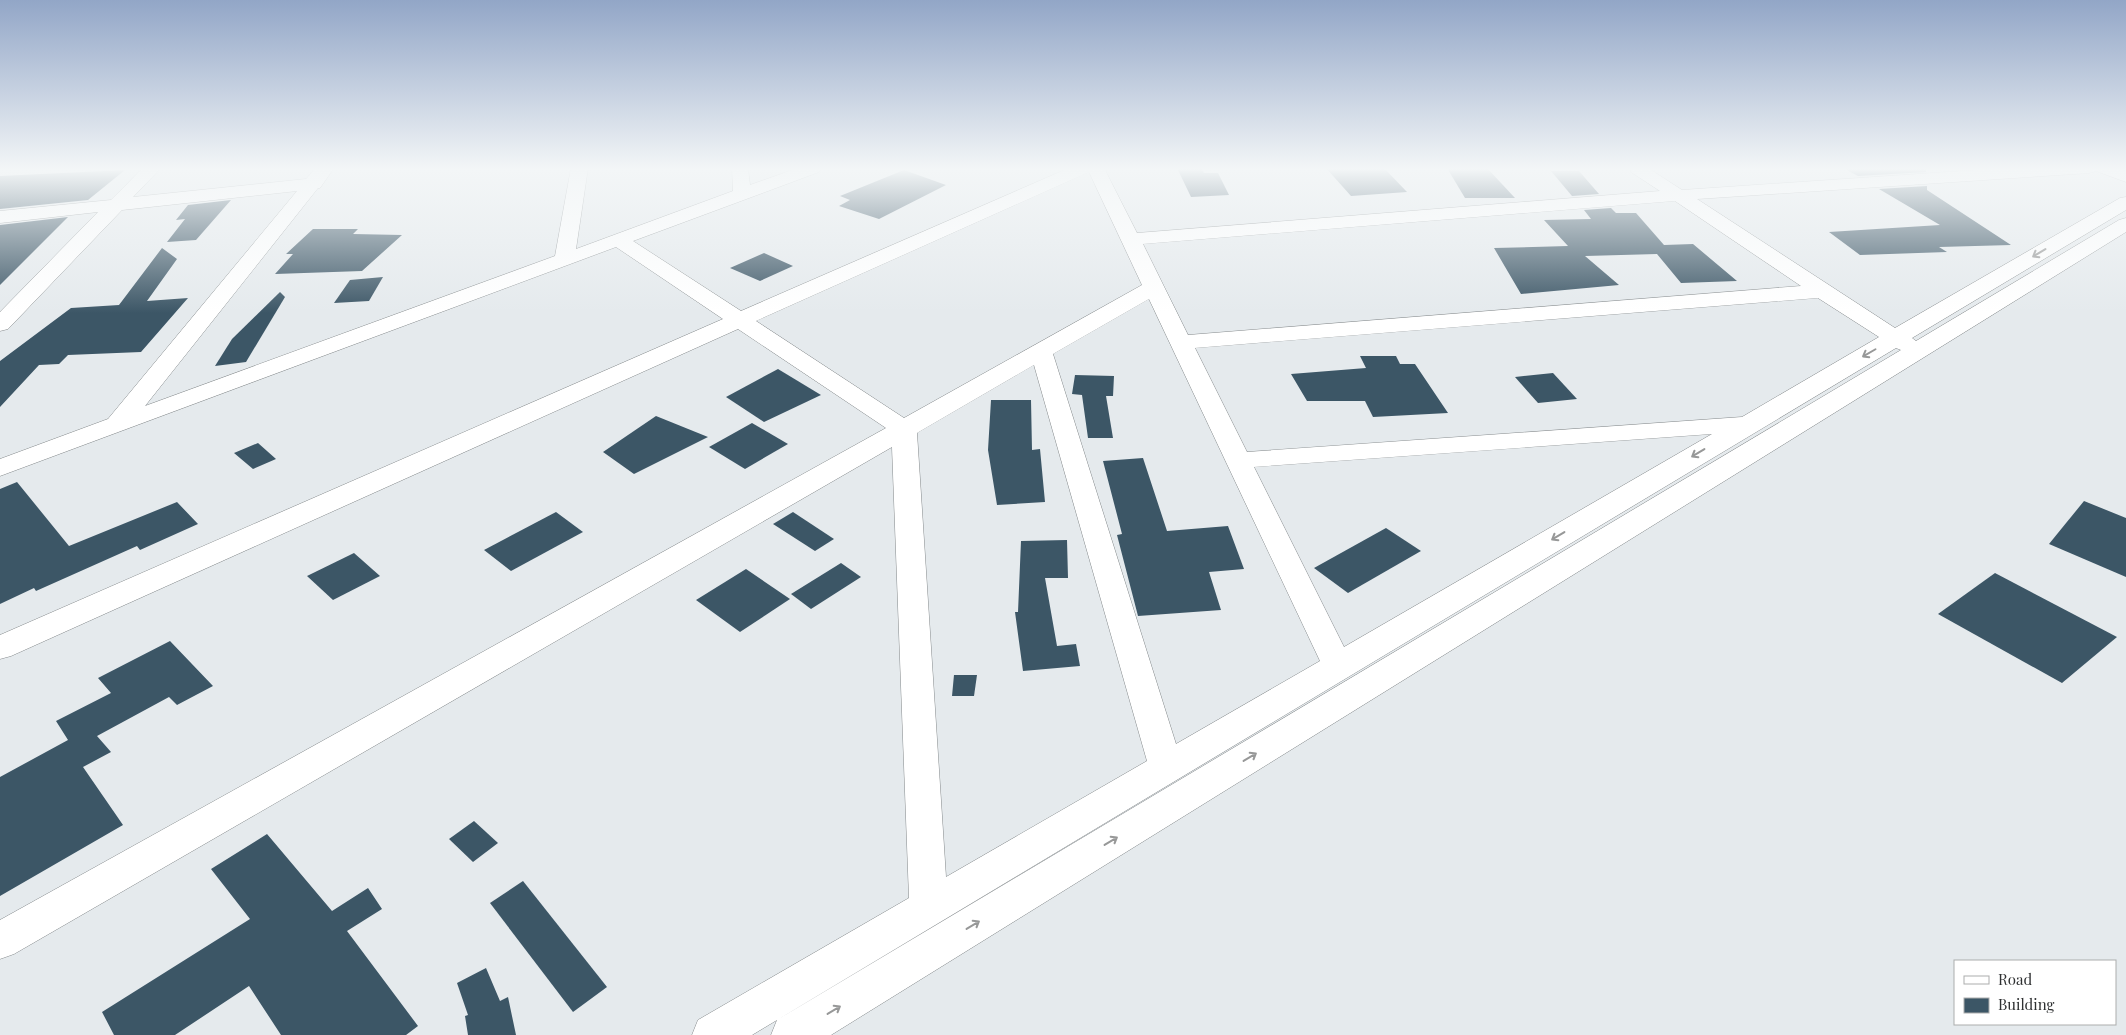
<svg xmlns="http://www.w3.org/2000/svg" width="2126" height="1035" viewBox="0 0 2126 1035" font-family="'Playfair Display',serif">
  <rect width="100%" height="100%" fill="#e5eaed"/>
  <!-- building -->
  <g fill="#3c5666">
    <polygon points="1177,168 1201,168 1204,173 1218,173 1229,195 1191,197"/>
    <polygon points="1326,168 1384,168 1407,192 1351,196"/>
    <polygon points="1447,168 1487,168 1515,198 1465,198"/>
    <polygon points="1843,168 1926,168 1926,172 1858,176"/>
    <polygon points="125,170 88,200 0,209 0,176"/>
    <polygon points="904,170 946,185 879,219 839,206 850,200 840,196"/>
    <polygon points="1551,171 1579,171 1599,194 1572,196"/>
    <polygon points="1927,186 1927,190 2011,245 1939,247 1947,252 1860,255 1829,232 1940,225 1879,189"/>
    <polygon points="231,200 196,240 167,242 185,219 176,220 188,205"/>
    <polygon points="1611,208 1616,213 1636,213 1664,245 1693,244 1737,281 1681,283 1657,254 1585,256 1619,285 1521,294 1494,248 1568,246 1544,220 1591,219 1584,210"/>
    <polygon points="68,217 0,285 0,225"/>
    <polygon points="313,229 358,229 353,234 402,235 362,271 275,274 293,254 286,254"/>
    <polygon points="162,248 177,259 147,301 188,298 141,352 68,355 59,364 39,365 0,407 0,361 71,308 119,305"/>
    <polygon points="764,253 793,266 760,281 730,268"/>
    <polygon points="383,277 369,301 334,303 350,280"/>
    <polygon points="280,292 285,297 246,362 215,366 232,339"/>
    <polygon points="1360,356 1396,356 1400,364 1415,364 1448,413 1373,417 1365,401 1307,401 1291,374 1366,368"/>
    <polygon points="778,369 821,395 764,422 726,397"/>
    <polygon points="1553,373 1577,399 1538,403 1515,377"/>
    <polygon points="1075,375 1114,376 1113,396 1106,396 1113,438 1088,438 1082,395 1072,394"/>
    <polygon points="991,400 1031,400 1032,450 1040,449 1045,502 997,505 988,450"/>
    <polygon points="656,416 708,437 634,474 603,452"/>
    <polygon points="752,423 788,444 745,469 709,447"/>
    <polygon points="258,443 276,459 253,469 234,453"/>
    <polygon points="1143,458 1167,531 1228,526 1244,569 1209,572 1221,610 1138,616 1117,535 1122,534 1103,461"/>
    <polygon points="17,482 69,546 177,502 198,524 140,550 137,546 36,591 34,588 0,604 0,489"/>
    <polygon points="2084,501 2126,518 2126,577 2049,544"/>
    <polygon points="556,512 583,532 511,571 484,550"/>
    <polygon points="793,512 834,539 815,551 773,524"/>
    <polygon points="1386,528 1421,551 1348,593 1314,568"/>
    <polygon points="1067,540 1068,578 1045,578 1057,646 1076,644 1080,666 1023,671 1015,612 1018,612 1021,541"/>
    <polygon points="354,553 380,576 333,600 307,576"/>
    <polygon points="841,563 861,577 811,609 791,594"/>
    <polygon points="746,569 790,599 740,632 696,600"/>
    <polygon points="1995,573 2117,637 2062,683 1938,614"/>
    <polygon points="170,641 213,686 177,705 169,697 97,736 111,752 83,767 123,825 0,896 0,777 68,740 56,721 111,693 98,678"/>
    <polygon points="954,675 977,675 974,696 952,696"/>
    <polygon points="474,821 498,843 473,862 449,839"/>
    <polygon points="267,834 332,911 368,888 382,909 347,931 418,1026 406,1035 281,1035 249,986 175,1035 114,1035 102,1012 250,919 211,869"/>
    <polygon points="523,881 607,987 573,1012 490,903"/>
    <polygon points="486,968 500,1001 508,997 516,1035 468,1035 465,1016 468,1015 457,983"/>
  </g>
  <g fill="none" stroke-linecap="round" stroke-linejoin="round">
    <!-- minor casing -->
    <g stroke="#84898b" stroke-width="1">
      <path id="minor" d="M 143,168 L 161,168 L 133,197 L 306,179 L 316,168 L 334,168 L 320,188 L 318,188 L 145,406 L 555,256 L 571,168 L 588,168 L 576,249 L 733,191 L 732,168 L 748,168 L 750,185 L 798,168 L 821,168 L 819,172 L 633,241 L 741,311 L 1069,168 L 1104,168 L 1137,233 L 1660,191 L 1631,172 L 1629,168 L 1648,168 L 1682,190 L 2007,168 L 2117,168 L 2126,171 L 2126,182 L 2096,171 L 2089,173 L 1697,199 L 1895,328 L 2120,198 L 2126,197 L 2126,210 L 1912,338 L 1916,341 L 2119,220 L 2126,218 L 2126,232 L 831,1035 L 771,1035 L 777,1020 L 1901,350 L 1896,348 L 752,1035 L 692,1035 L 698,1020 L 909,898 L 892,447 L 14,954 L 0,959 L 0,920 L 886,428 L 738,329 L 11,656 L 0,659 L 0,635 L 723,319 L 616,247 L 0,476 L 0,459 L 108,419 L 297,191 L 122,210 L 8,329 L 0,331 L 0,312 L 98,212 L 0,223 L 0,211 L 111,200 ZM 1089,172 L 1142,285 L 904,418 L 756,321 ZM 1675,201 L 1801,286 L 1188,335 L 1143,244 ZM 1818,298 L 1879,337 L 1742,417 L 1247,452 L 1195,348 ZM 1149,299 L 1320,661 L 1176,744 L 1053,354 ZM 1034,365 L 1147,761 L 946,877 L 917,433 ZM 1712,434 L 1344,647 L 1254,467 Z"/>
    </g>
    <!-- minor -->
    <use href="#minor" fill="#fff" fill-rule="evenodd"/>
  </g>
  <!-- one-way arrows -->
  <defs><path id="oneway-shaft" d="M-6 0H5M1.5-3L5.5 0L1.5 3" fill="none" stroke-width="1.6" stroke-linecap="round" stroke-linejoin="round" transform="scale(1.25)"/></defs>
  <g stroke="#979898">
    <use href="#oneway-shaft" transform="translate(2039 253) rotate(149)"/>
    <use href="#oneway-shaft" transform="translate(1869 353) rotate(150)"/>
    <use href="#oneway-shaft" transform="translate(1698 453) rotate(149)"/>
    <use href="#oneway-shaft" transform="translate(1558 536) rotate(149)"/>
    <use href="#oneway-shaft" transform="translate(1250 757) rotate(-31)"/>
    <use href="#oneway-shaft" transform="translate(1111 841) rotate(-31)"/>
    <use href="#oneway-shaft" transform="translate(973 925) rotate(-31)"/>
    <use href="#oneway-shaft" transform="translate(834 1010) rotate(-31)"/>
  </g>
  <!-- sky -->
  <linearGradient id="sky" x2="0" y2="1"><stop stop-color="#92a6c7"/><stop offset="0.54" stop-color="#f3f6f7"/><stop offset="1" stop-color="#f3f6f7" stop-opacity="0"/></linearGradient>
  <rect width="2126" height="313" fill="url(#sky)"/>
  <!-- legend -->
  <rect x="1954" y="960" width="162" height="65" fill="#ffffff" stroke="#acadad"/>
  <rect x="1964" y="976" width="25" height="8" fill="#ffffff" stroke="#acadad"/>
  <text x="1998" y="985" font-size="15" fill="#2f3132">Road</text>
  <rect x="1964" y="998" width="25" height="15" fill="#3c5666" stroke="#acadad"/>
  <text x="1998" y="1010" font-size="15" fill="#2f3132">Building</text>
</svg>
